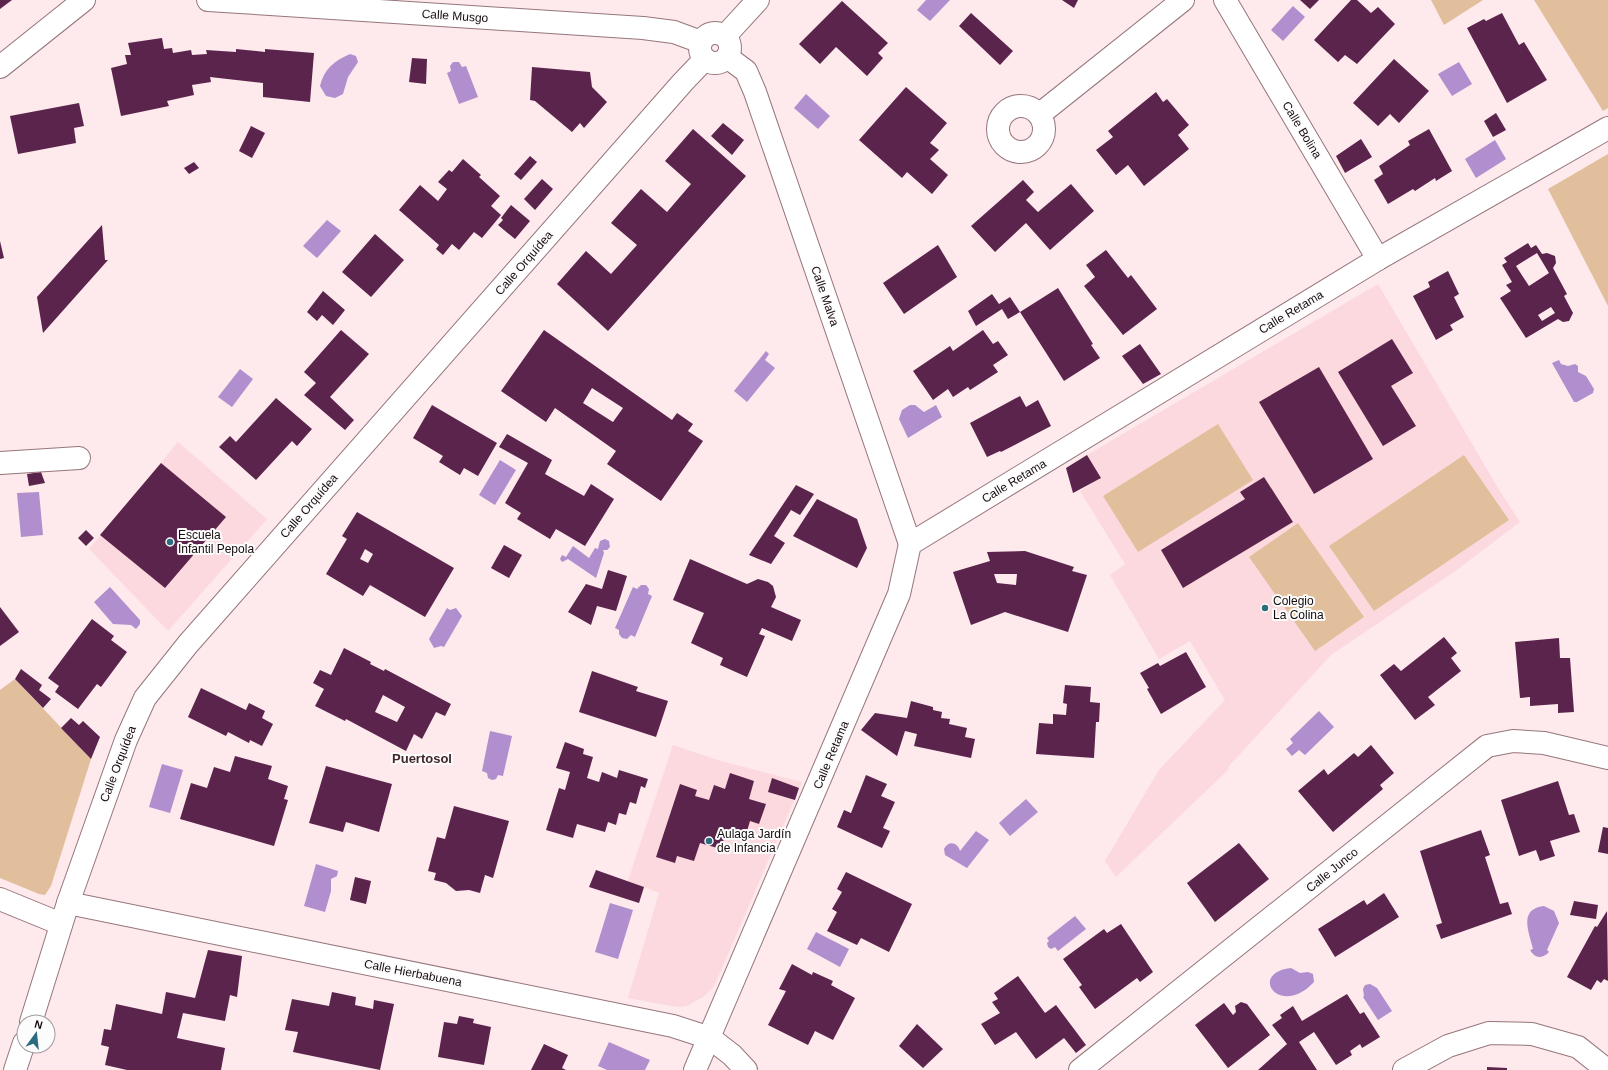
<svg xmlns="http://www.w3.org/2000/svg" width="1608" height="1070" viewBox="0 0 1608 1070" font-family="Helvetica,sans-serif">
  <rect width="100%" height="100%" fill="#fee9ec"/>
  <!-- built -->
  <g fill="#fcd9de">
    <polygon points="1378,284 1501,493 1520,522 1454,572 1331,655 1228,767 1229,769 1116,877 1105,861 1159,770 1225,700 1190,641 1159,659 1110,575 1125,564 1080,491 1101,478 1087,455"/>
    <polygon points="178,442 267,519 168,631 89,549"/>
    <polygon points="673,745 721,761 802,782 717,980 711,990 703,997 687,1006 677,1007 628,998 659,893 628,881"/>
  </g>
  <!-- green -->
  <g fill="#e2bf9c">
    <polygon points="1431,0 1483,0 1444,25"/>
    <polygon points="1534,0 1608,0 1608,108 1603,111"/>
    <polygon points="1608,154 1608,306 1548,189"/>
    <polygon points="1218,424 1253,480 1138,552 1103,496"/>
    <polygon points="1464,455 1509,520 1374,611 1329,546"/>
    <polygon points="1298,523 1364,617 1315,651 1249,557"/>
    <polygon points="15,679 91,759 51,886 45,895 39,894 0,878 0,690"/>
  </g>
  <!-- water -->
  <g fill="#b18ecd">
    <polygon points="926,0 950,0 930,21 917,10"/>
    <polygon points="1293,6 1305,17 1283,41 1271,30"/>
    <path d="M 350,54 L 356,56 L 358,62 L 348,77 L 343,94 L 335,98 L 326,96 L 320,86 C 324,69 334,61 350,54 Z"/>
    <polygon points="453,62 459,62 462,67 466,66 478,97 459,104 447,73 451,71 450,66"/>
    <polygon points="1459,62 1472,84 1452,96 1438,74"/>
    <polygon points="806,94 830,116 818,129 794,108"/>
    <polygon points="1495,140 1506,159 1476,178 1465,159"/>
    <polygon points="327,220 341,231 317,258 303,246"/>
    <polygon points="766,351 769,354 765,360 775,368 747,402 734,391"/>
    <polygon points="1559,360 1561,364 1568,366 1575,364 1578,366 1578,372 1586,376 1594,389 1593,393 1577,402 1574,402 1552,363"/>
    <polygon points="240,369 253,379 232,407 218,397"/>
    <polygon points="910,405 915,405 924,412 936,405 942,417 908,438 899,419 902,410"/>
    <polygon points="500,460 516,470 495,505 479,495"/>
    <polygon points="39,492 43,535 21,537 17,493"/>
    <polygon points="605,539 609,541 610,547 607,550 603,550 604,553 596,578 568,559 562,562 560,559 562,555 566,557 573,546 589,558 595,548 598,549 600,541"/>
    <polygon points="641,585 646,585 649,589 648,594 652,596 635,637 631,635 627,639 622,638 619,634 619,630 615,628 633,587 637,589"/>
    <polygon points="110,587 140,620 140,624 136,629 131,625 113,624 94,602"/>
    <polygon points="447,608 450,610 456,608 462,616 444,647 441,646 434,648 429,639"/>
    <polygon points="1319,711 1334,727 1305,755 1299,750 1292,756 1286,749 1293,743 1290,739"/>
    <polygon points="490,731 512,736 503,776 498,775 496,779 492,780 488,778 487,773 482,771"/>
    <polygon points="162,764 183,770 170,813 149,807"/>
    <polygon points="1026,799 1038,812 1010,836 999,823"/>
    <path d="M 976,831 L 989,840 L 967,868 L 945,855 L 944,849 C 948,840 958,842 960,851 Z"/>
    <polygon points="316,864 338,871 337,876 331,879 331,891 325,912 304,906"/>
    <polygon points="610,903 633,910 618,959 595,952"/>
    <path d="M 1544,906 L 1554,911 L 1559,923 L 1547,950 L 1549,952 C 1542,959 1535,959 1530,950 L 1533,949 C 1529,932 1518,909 1544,906 Z"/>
    <polygon points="1075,916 1086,929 1058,951 1055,947 1051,949 1048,947 1047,943 1049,941 1047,938"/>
    <polygon points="816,932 849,949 840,967 807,949"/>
    <path d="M 1291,968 L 1300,973 L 1308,972 L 1313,974 L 1314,982 C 1280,1019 1247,973 1291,968 Z"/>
    <polygon points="1370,984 1377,988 1392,1011 1378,1020 1363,997 1364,996 1363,989 1365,985"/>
    <polygon points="609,1042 650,1060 645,1070 607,1070 598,1066"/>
  </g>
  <!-- building -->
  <g fill="#5b244d" fill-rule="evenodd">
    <polygon points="0,0 12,0 0,9"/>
    <polygon points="1062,0 1078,0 1074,8"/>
    <polygon points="1300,0 1319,0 1310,9"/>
    <polygon points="1351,0 1357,0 1371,13 1378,7 1395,24 1357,64 1345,55 1338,62 1314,40"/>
    <polygon points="842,1 888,43 878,53 883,58 867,76 836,47 820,64 799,44"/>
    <polygon points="971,13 1013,51 1000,65 959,26"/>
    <polygon points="1502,13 1519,45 1524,42 1547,80 1507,103 1467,28 1484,19 1486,21"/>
    <polygon points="162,38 164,49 172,48 173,53 191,50 192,55 207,54 206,50 236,52 236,49 265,52 265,49 314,53 310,102 263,97 263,83 210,77 211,82 192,85 194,95 167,101 169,106 121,116 111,68 127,64 125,55 131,55 128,43"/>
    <polygon points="412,58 427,59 426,84 409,82"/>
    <polygon points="1394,59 1429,91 1399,123 1390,114 1378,126 1353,103"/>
    <polygon points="532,67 590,72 592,87 607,102 584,128 580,123 572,132 535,101 530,100"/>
    <polygon points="906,87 947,123 930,143 939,150 930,159 948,175 932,194 907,172 902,178 859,140"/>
    <polygon points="1156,92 1163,102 1167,99 1189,125 1178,135 1189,149 1144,186 1128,165 1116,175 1096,150 1113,137 1108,131"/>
    <polygon points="79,103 84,126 74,128 76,143 18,154 10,116"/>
    <polygon points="1496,113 1506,130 1493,137 1484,121"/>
    <polygon points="723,123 744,140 732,155 711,136"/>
    <polygon points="251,126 265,133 252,158 239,151"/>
    <polygon points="693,129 746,176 608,331 557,284 586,251 611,274 637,245 611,223 641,189 667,212 691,184 665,161"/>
    <polygon points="1429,129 1452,171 1436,181 1435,178 1415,191 1413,189 1388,204 1374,180 1383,174 1379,166 1410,145 1408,141"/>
    <polygon points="1361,139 1372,157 1345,173 1336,156"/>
    <polygon points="530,156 537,162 521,180 514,174"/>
    <polygon points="463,159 481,175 479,177 500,196 491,206 501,215 482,238 474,232 459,250 452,244 443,255 436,249 439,245 399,210 420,185 438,201 447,189 438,182 449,170 452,172"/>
    <polygon points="194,162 199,168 189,174 184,168"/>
    <polygon points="542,179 553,189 535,210 524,199"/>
    <polygon points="1023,180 1034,192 1026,200 1038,212 1071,184 1094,211 1050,250 1026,223 995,252 971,226"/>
    <polygon points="511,205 530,221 515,239 498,225 503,220 501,218"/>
    <polygon points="102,225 105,260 108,260 43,333 37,297"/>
    <polygon points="375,234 404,260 371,297 342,272"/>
    <polygon points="0,241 4,258 0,259"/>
    <path d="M 1528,243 L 1531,248 L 1536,245 L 1542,254 L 1547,253 L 1555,256 L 1556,263 L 1553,268 L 1567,294 L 1564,296 L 1573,313 L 1569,321 L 1563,322 L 1558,319 L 1526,338 L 1500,298 L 1511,291 L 1506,285 L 1512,282 L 1502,265 L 1507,262 L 1504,258 ZM 1537,253 L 1549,273 L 1529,286 L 1516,266 ZM 1551,307 L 1555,313 L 1542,321 L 1538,315 Z"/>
    <polygon points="938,245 957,277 904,314 883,283"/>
    <polygon points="1106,250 1128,278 1131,275 1157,309 1123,335 1084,286 1095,277 1086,265"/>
    <polygon points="1448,271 1459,294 1454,297 1464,317 1450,325 1453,330 1436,340 1413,296 1430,287 1428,282"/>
    <polygon points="1058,288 1093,344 1091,345 1100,358 1064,381 1020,312"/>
    <polygon points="323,291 345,310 333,325 322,315 317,321 307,312"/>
    <polygon points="992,294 999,304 1010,297 1020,312 1008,319 1002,309 976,326 968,311"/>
    <polygon points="341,330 369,354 330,397 354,420 345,430 304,395 316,383 304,372"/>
    <path d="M 544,330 L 672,420 L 677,413 L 693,424 L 688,431 L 703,441 L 661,501 L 607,464 L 616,451 L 555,408 L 546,422 L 501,391 ZM 592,388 L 623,408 L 613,422 L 583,403 Z"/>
    <polygon points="983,330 993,344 998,341 1008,355 993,365 998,372 970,390 968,387 953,397 948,389 933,400 913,371 950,346 953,351"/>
    <polygon points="1392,339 1413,373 1391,386 1416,426 1383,446 1338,372"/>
    <polygon points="1140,344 1161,374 1143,384 1122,356"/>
    <polygon points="1319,367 1373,459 1314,494 1259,402"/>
    <polygon points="1020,396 1026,407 1038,400 1051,426 1001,452 1000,451 987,457 970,423"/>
    <polygon points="276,398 312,429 297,446 292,441 256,480 219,447 230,436 236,442"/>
    <polygon points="432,405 497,443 478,476 464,468 460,475 439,462 443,456 413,438"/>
    <polygon points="507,434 552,460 545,474 584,496 591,484 614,499 585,546 556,529 550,539 517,519 521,513 505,503 528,463 499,447"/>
    <polygon points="1087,455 1101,478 1073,493 1066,468"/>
    <polygon points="161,463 226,517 165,588 100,535"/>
    <polygon points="41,472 45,483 29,486 27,474"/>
    <polygon points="1264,477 1293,522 1183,588 1161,550 1245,499 1240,492"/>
    <polygon points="796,485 814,494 800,515 791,510 774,536 785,543 771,564 749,555"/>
    <polygon points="817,499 857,519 867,548 857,568 793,536"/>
    <path d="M 357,512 L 454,568 L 425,617 L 370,585 L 363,596 L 326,574 L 347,539 L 342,536 ZM 365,549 L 373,554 L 368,563 L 360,559 Z"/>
    <polygon points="86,530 94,538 86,546 78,538"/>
    <polygon points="504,545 522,555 509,578 491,568"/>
    <path d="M 1025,551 L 1074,567 L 1072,571 L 1087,575 L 1068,632 L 1005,612 L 971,625 L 953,572 L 990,561 L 987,552 ZM 994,574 L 1017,574 L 1016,585 L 997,583 Z"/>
    <polygon points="690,559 747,584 758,579 768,582 773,586 776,597 771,607 801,620 792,641 762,628 759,634 765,636 747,677 720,665 723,658 691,643 704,613 673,600"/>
    <polygon points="608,570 627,576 616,611 597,606 591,625 568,612 586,584 602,589"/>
    <polygon points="0,607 19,632 0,646"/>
    <polygon points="92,619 114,636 111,640 127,652 101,687 97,684 78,709 55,692 59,686 48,678"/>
    <polygon points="1444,637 1457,653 1451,658 1461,671 1428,697 1435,705 1415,720 1380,675 1394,664 1401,671"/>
    <polygon points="1559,638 1560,658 1570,658 1574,712 1558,713 1558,704 1530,706 1530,697 1520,698 1515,642"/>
    <path d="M 344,648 L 371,662 L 370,664 L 384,671 L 385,669 L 451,704 L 445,716 L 436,712 L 422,739 L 414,734 L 406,751 L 346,719 L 345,721 L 315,706 L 324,689 L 313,683 L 320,670 L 331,675 ZM 383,695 L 405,707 L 397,722 L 375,712 Z"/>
    <polygon points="1186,652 1206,687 1161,714 1147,689 1149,688 1140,673 1158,663 1160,666"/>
    <polygon points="21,669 42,685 39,690 51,699 43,708 15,679"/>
    <polygon points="592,671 638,687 636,691 668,701 656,737 579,712"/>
    <polygon points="1065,685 1091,687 1090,702 1100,703 1099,722 1096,722 1094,758 1036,754 1039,723 1053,724 1053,714 1066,715 1067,704 1063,703"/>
    <polygon points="201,688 246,710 249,703 265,711 262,718 273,724 262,746 250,740 249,743 228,732 226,736 188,717"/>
    <polygon points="911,701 933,707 933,710 942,712 941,718 950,719 949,724 967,728 965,737 975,739 971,758 914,746 917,734 905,731 897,756 861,730 875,713 907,718"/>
    <polygon points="71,718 79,725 83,721 100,737 91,759 61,728"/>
    <polygon points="565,742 584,749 583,754 593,757 587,778 599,782 602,772 617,778 619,770 648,779 645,788 641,786 636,804 630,802 626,815 619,813 616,825 608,822 605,832 577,824 573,838 546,830 559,788 565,790 570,772 556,768"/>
    <polygon points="1371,745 1394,773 1380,785 1383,789 1333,832 1298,791 1324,769 1328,775 1354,753 1358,757"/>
    <polygon points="235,756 272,766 268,779 288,786 284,799 288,800 274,846 180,819 191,783 207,788 214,767 230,772"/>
    <polygon points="326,766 392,784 379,832 346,822 343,832 309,823"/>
    <polygon points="730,773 754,781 749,799 766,804 759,824 750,821 745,838 726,832 721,849 700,843 694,861 677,856 675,863 656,857 680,784 697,790 695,796 709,800 714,785 725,789"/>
    <polygon points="866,775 887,784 881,796 895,802 883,828 890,831 882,848 837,827 844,810 851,813"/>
    <polygon points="772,778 799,788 795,800 768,792"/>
    <polygon points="1558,781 1569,815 1574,814 1580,832 1550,841 1555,856 1540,861 1536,850 1519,856 1501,800"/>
    <polygon points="454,806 509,821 493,878 485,875 480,893 469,890 456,891 446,883 434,880 436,873 428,871 437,837 445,839"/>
    <polygon points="1603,827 1608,828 1608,854 1598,852"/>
    <polygon points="1481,830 1490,855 1485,857 1500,904 1508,902 1512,914 1441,939 1436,925 1442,923 1420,851"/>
    <polygon points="1239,843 1269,879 1215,922 1187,883"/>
    <polygon points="596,870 644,887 639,903 589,887"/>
    <polygon points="846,872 912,904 889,952 861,938 857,945 827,931 837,912 832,909 842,892 837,889"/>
    <polygon points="355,877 371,881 366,904 350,900"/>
    <polygon points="1384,893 1399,917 1335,957 1318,929 1364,900 1367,905"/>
    <polygon points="1574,901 1598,905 1596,919 1570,915"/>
    <polygon points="1607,911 1608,981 1604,979 1601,983 1597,980 1591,990 1567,977 1595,926 1597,927"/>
    <polygon points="1121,924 1153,972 1140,982 1137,978 1095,1009 1079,987 1082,985 1063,959 1104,929 1107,933"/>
    <polygon points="208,950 242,956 237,997 230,995 225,1021 183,1013 177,1038 225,1048 221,1070 127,1070 105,1065 109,1047 101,1045 104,1029 111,1030 116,1004 162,1014 166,992 195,998"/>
    <polygon points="792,964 812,975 813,972 833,981 831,985 855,998 833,1040 815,1031 808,1045 768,1025 786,991 779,989"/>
    <polygon points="1018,976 1045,1013 1056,1005 1086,1045 1076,1053 1064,1038 1036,1059 1016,1032 995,1045 981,1024 1000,1013 992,1002 998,999 994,993"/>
    <polygon points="332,992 356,997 355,1005 373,1009 374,1000 394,1004 380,1070 293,1052 298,1032 285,1030 292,999 329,1006"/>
    <polygon points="1347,994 1360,1014 1364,1012 1380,1037 1362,1048 1360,1044 1350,1051 1352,1055 1336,1065 1314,1032 1299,1042 1317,1070 1258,1070 1287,1044 1272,1025 1282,1018 1280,1015 1293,1006 1302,1021"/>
    <polygon points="1241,1002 1247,1004 1270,1035 1228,1068 1195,1025 1224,1003 1233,1015 1236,1012 1235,1006"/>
    <polygon points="459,1016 474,1019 473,1023 491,1027 484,1065 438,1057 444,1022 457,1024"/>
    <polygon points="917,1024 943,1049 923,1068 899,1046"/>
    <polygon points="544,1044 568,1055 562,1068 566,1070 531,1070"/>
    <polygon points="1487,1067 1507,1068 1507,1070 1487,1070"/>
  </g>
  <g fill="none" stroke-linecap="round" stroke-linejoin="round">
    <!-- minor casing -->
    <g stroke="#95767b" stroke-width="24">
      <g id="minor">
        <polyline points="208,0 643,28 674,32 701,42"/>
        <polyline points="1225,0 1378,259"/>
        <circle cx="715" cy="48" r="15"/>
        <polyline points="725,36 758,0"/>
        <polyline points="727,57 746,71 755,92 910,544"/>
        <polyline points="0,67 84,0"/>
        <circle cx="1021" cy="129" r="23"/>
        <polyline points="1040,114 1183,0"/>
        <polyline points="0,463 79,458"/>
        <polyline points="0,899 61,924"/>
        <polyline points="68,903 673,1026 710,1038 732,1055 746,1070"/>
        <polyline points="31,1022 68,903 126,740 145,698 188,644 683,82 705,59"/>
        <polyline points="15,1070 24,1043"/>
        <polyline points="695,1070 899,594 910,544 1378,259 1608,128"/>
        <polyline points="1080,1070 1487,746 1513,741 1544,743 1608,758"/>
        <polyline points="1404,1070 1448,1046 1489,1033 1532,1034 1578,1047 1607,1070"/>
      </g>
    </g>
    <!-- minor -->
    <use href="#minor" stroke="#fff" stroke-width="22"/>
  </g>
  <!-- markers -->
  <g fill="#2b6c7f" stroke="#fcfcfc" stroke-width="1.5">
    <circle cx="170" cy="542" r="4"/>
    <circle cx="1265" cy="608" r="4"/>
    <circle cx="709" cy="841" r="4"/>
  </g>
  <g text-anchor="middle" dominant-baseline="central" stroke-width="4" stroke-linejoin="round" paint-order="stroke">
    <!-- street labels -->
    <g font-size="12" fill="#170c0e" stroke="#fcfcfc">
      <text transform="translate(455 16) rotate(4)">Calle Musgo</text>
      <text transform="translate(1302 130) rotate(59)">Calle Bolina</text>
      <text transform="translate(524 263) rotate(-49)">Calle Orquídea</text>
      <text transform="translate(825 296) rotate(71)">Calle Malva</text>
      <text transform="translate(1291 312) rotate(-31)">Calle Retama</text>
      <text transform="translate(1014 481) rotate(-31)">Calle Retama</text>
      <text transform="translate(309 506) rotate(-49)">Calle Orquídea</text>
      <text transform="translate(831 755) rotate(-67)">Calle Retama</text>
      <text transform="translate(118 764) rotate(-69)">Calle Orquídea</text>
      <text transform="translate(1332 870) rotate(-39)">Calle Junco</text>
      <text transform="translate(413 973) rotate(11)">Calle Hierbabuena</text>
    </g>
    <!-- poi labels -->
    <g font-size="12" fill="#170c0e" stroke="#fcfcfc" text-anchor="start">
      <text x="178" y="535">Escuela<tspan x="178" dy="14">Infantil Pepola</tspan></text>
      <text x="1273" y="601">Colegio<tspan x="1273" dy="14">La Colina</tspan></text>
      <text x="717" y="834">Aulaga Jardín<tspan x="717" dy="14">de Infancia</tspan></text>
    </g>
    <!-- neighbourhood labels -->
    <g font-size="13" font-weight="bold" fill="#42282d" stroke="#fcfcfc">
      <text x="422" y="758">Puertosol</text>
    </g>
  </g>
  <!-- north arrow -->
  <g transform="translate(36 1034) rotate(15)"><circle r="19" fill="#fcfcfc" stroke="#a09c9d"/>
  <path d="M0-3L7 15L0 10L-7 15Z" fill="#2b6c7f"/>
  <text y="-6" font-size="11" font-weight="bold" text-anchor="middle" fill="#170c0e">N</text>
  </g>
</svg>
